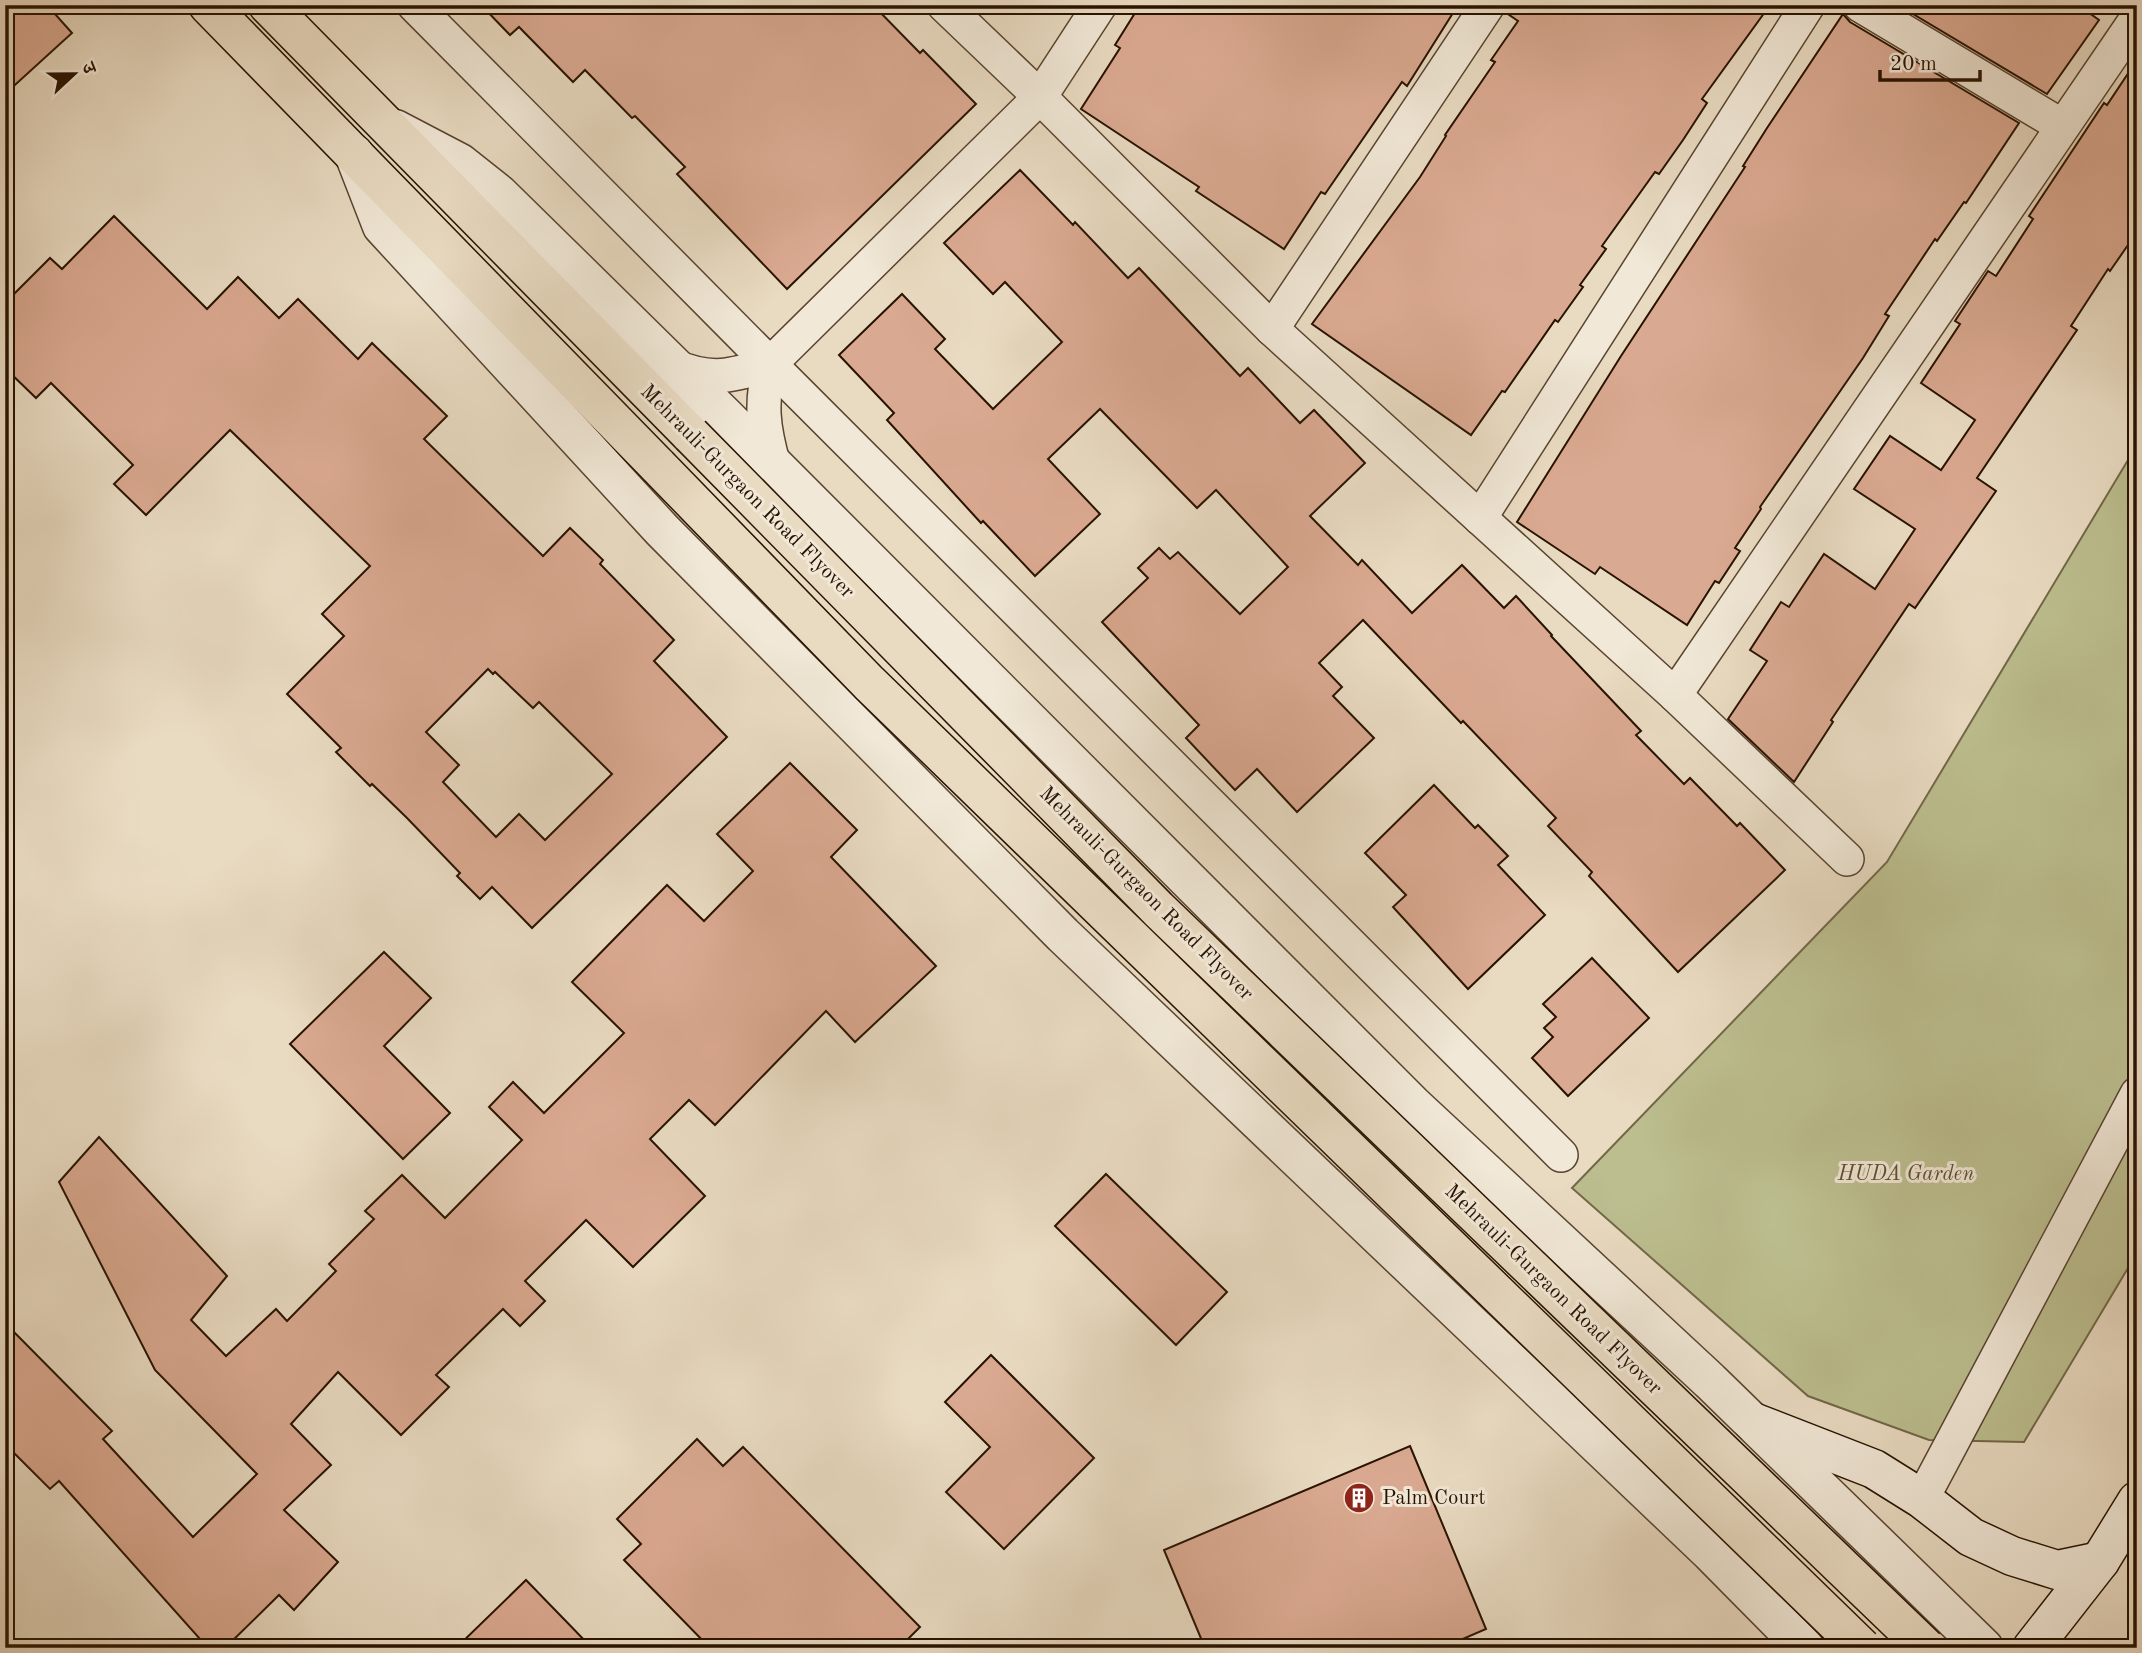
<svg xmlns="http://www.w3.org/2000/svg" width="2142" height="1653" viewBox="0 0 2142 1653" font-family="'Old Standard TT','Noto Serif Devanagari',serif">
  <rect width="100%" height="100%" fill="#e9dbc2"/>
  <filter id="stains"><feTurbulence type="fractalNoise" baseFrequency=".00286" numOctaves="4"/><feColorMatrix values="0 0 0 0 .2 0 0 0 0 .09 0 0 0 0 .02 0 0 0 .5 -.17"/></filter>
  <radialGradient id="worn" r=".72"><stop offset=".6" stop-color="#630" stop-opacity="0"/><stop offset="1" stop-color="#630" stop-opacity=".3"/></radialGradient>
  <!-- green -->
  <polygon fill="#bcbe8f" stroke="#726848" stroke-width="2" points="2137,445 2137,1253 2024,1442 1929,1440 1808,1396 1572,1188 1887,862"/>
  <!-- building -->
  <g fill="#daa991" stroke="#281200" stroke-width="2" fill-rule="evenodd">
    <polygon points="5,5 47,5 72,33 5,94"/>
    <polygon points="481,5 873,5 920,53 923,50 976,104 787,289 677,174 685,167 635,116 632,118 585,70 573,82 519,27 510,35"/>
    <polygon points="1140,5 1458,5 1407,86 1402,82 1325,194 1321,192 1284,249 1196,191 1199,187 1081,109 1120,48 1115,45"/>
    <polygon points="1507,5 1770,5 1702,99 1707,103 1683,140 1659,174 1655,172 1602,246 1606,249 1580,285 1583,287 1558,322 1555,320 1505,392 1502,391 1471,435 1312,324 1420,177 1446,136 1445,135 1495,62 1491,60 1518,21 1505,12"/>
    <polygon points="1898,5 2078,5 2099,20 2047,94"/>
    <polygon points="1843,14 1850,22 2019,123 1966,203 1964,202 1937,241 1935,239 1885,314 1889,316 1863,358 1760,507 1761,509 1735,548 1740,551 1719,583 1715,581 1687,625 1600,567 1595,574 1517,522 1621,356 1745,167 1743,166 1767,128"/>
    <polygon points="2137,60 2137,232 2110,271 2108,269 2071,326 2077,330 1977,478 1996,491 1915,608 1909,604 1831,720 1833,722 1794,782 1728,719 1767,661 1750,650 1781,602 1789,607 1824,554 1875,589 1915,529 1854,489 1890,436 1941,470 1975,420 1921,383 1960,324 1955,321 1988,271 1996,276 2033,219 2029,216 2104,103 2107,105"/>
    <polygon points="1020,170 1073,225 1075,222 1128,278 1139,268 1240,376 1248,368 1300,423 1314,410 1365,463 1310,516 1358,565 1362,560 1412,613 1462,565 1504,608 1516,596 1552,635 1551,636 1641,731 1636,735 1684,784 1690,778 1737,826 1740,823 1785,870 1678,972 1589,876 1592,872 1548,826 1556,818 1463,721 1461,723 1363,620 1319,663 1342,687 1333,696 1374,738 1297,812 1257,769 1235,790 1186,738 1199,725 1102,622 1148,578 1138,568 1159,548 1170,559 1178,552 1240,614 1288,567 1216,490 1197,508 1100,409 1048,459 1100,514 1035,576 983,521 981,523 887,420 894,413 839,355 902,294 945,339 935,349 993,409 1062,342 1005,282 993,294 944,243"/>
    <path d="M 114,216 L 207,309 L 238,277 L 279,318 L 298,299 L 358,359 L 372,343 L 447,416 L 424,439 L 543,556 L 570,528 L 603,560 L 600,564 L 674,640 L 654,661 L 727,737 L 532,928 L 492,887 L 480,899 L 457,876 L 460,873 L 407,818 L 372,784 L 370,786 L 336,752 L 341,748 L 287,694 L 344,636 L 322,614 L 370,566 L 230,430 L 146,515 L 114,484 L 133,465 L 51,383 L 36,398 L 5,368 L 5,303 L 50,258 L 62,269 ZM 488,669 L 493,674 L 495,672 L 533,708 L 539,702 L 612,774 L 545,840 L 519,814 L 496,837 L 443,782 L 459,765 L 426,732 Z"/>
    <polygon points="790,763 857,830 831,857 936,966 855,1042 826,1011 715,1125 689,1100 650,1139 705,1196 633,1267 586,1220 525,1281 545,1301 520,1326 503,1309 436,1375 449,1387 401,1435 338,1372 291,1424 331,1465 284,1510 338,1562 294,1610 279,1595 225,1648 208,1648 59,1481 50,1489 5,1444 5,1323 112,1431 103,1439 193,1537 257,1474 155,1370 59,1182 99,1137 227,1276 191,1320 226,1356 276,1309 287,1321 336,1271 329,1264 374,1219 365,1211 402,1175 445,1218 522,1140 489,1107 513,1082 544,1113 624,1033 572,982 667,885 704,921 753,871 717,834"/>
    <polygon points="1434,785 1475,828 1478,825 1508,856 1498,865 1545,915 1468,989 1393,907 1406,895 1365,853"/>
    <polygon points="384,952 431,998 384,1046 450,1113 403,1159 290,1044"/>
    <polygon points="1592,958 1649,1018 1568,1096 1532,1058 1553,1037 1544,1028 1556,1017 1543,1004"/>
    <polygon points="1106,1174 1227,1292 1176,1345 1055,1226"/>
    <polygon points="991,1355 1094,1458 1004,1549 946,1492 990,1447 945,1402"/>
    <polygon points="697,1439 723,1466 743,1447 920,1627 899,1648 710,1648 624,1560 641,1544 617,1519"/>
    <polygon points="1410,1446 1486,1629 1442,1648 1205,1648 1164,1550"/>
    <polygon points="526,1580 592,1648 456,1648"/>
  </g>
  <g fill="none" stroke-linecap="round" stroke-linejoin="round">
    <!-- minor casing -->
    <g stroke="#584430" stroke-width="36">
      <g id="minor">
        <polyline points="414,5 770,364 1561,1155"/>
        <polyline points="944,5 1040,97 1272,329 1675,695 1847,859"/>
        <polyline points="1860,5 2062,126"/>
        <polyline points="1272,329 1488,5"/>
        <path d="M 770,364 C 760,403 763,427 774,466"/>
        <path d="M 674,366 C 712,382 731,376 770,364 L 1040,97 L 1100,5"/>
        <polyline points="1480,518 1808,5"/>
        <polyline points="1675,695 2137,18"/>
        <polyline points="1922,1499 2137,1094"/>
      </g>
    </g>
    <!-- tertiary casing -->
    <g stroke="#584430" stroke-width="41">
      <g id="tertiary">
        <polyline points="395,129 460,163 499,194 726,417 1413,1105 1710,1381 1984,1648"/>
        <polyline points="354,154 382,226 662,530 1063,935 1710,1552 1805,1648"/>
      </g>
    </g>
    <!-- secondary casing -->
    <g stroke="#281200" stroke-width="41">
      <g id="secondary">
        <polyline points="1753,1422 1874,1469 1922,1499 1971,1537 2012,1556 2057,1570 2100,1561"/>
        <polyline points="2032,1648 2100,1561 2137,1501"/>
      </g>
    </g>
    <!-- primary casing -->
    <g stroke="#281200" stroke-width="41">
      <g id="primary">
        <polyline points="208,5 658,466"/>
        <polyline points="268,5 691,435"/>
      </g>
    </g>
    <!-- minor -->
    <use href="#minor" stroke="#f1e8d7" stroke-width="33"/>
    <!-- tertiary -->
    <use href="#tertiary" stroke="#f1e8d7" stroke-width="38"/>
    <!-- secondary -->
    <use href="#secondary" stroke="#f1e8d7" stroke-width="38"/>
    <!-- primary -->
    <use href="#primary" stroke="#e9dbc2" stroke-width="38"/>
    <!-- primary-bridge casing -->
    <g stroke="#281200" stroke-width="41" stroke-linecap="butt">
      <g id="primary-bridge">
        <polyline points="691,435 1158,909 1926,1648"/>
        <polyline points="658,466 869,683 1862,1648"/>
      </g>
    </g>
    <!-- primary-bridge -->
    <use href="#primary-bridge" stroke="#e9dbc2" stroke-width="38"/>
  </g>
  <!-- icons -->
  <defs>
    <g id="building-disc" transform="scale(1.575)"><circle r="9.5" fill="#8f2418" stroke="#f1e8d7"/><path d="M-4-6H4V6H1V3H-1V6H-4ZM-2.5-4.3h1.7v1.8h-1.7ZM.8-4.3h1.7v1.8H.8ZM-2.5-1h1.7V.8h-1.7ZM.8-1h1.7V.8H.8Z" fill="#fff"/></g>
  </defs>
  <g fill-rule="evenodd">
    <use href="#building-disc" x="1359" y="1498"/>
  </g>
  <g text-anchor="middle" dominant-baseline="central" stroke-width="6" stroke-linejoin="round" paint-order="stroke">
    <!-- street labels -->
    <g font-size="21" fill="#281200" stroke="#f1e8d7">
      <text transform="translate(747 492) rotate(45)">Mehrauli-Gurgaon Road Flyover</text>
      <text transform="translate(1146 894) rotate(45)">Mehrauli-Gurgaon Road Flyover</text>
      <text transform="translate(1553 1290) rotate(44)">Mehrauli-Gurgaon Road Flyover</text>
    </g>
    <!-- park labels -->
    <g font-size="21" font-style="italic" fill="#5c4e32" stroke="#f1e8d7">
      <text x="1906" y="1174">HUDA Garden</text>
    </g>
    <!-- poi labels -->
    <g font-size="21" fill="#281200" stroke="#f1e8d7" text-anchor="start">
      <text x="1382" y="1498">Palm Court</text>
    </g>
  </g>
  <!-- margin -->
  <rect width="2142" height="1653" fill="none" stroke="#e9dbc2" stroke-width="28"/>
  <rect x="7" y="7" width="2128" height="1639" fill="none" stroke="#281200" stroke-width="3.5"/>
  <rect x="14" y="14" width="2114" height="1625" fill="none" stroke="#281200" stroke-width="2"/>
  <!-- north arrow -->
  <g transform="translate(74 74) rotate(68)" stroke="#f1e8d7" stroke-width="5" paint-order="stroke">
  <path d="M0-5L12 26L0 18L-12 26Z" fill="#281200"/>
  <text y="-10" font-size="19" font-weight="bold" text-anchor="middle" fill="#281200">उ</text>
  </g>
  <!-- scale -->
  <path d="M1880 70v10h100v-10" fill="none" stroke="#281200" stroke-width="3.5"/>
  <text x="1890" y="70" font-size="21" fill="#281200" stroke="#f1e8d7" stroke-width="5" paint-order="stroke">20 m</text>
  <rect width="100%" height="100%" filter="url(#stains)"/>
  <rect width="100%" height="100%" fill="url(#worn)"/>
</svg>
